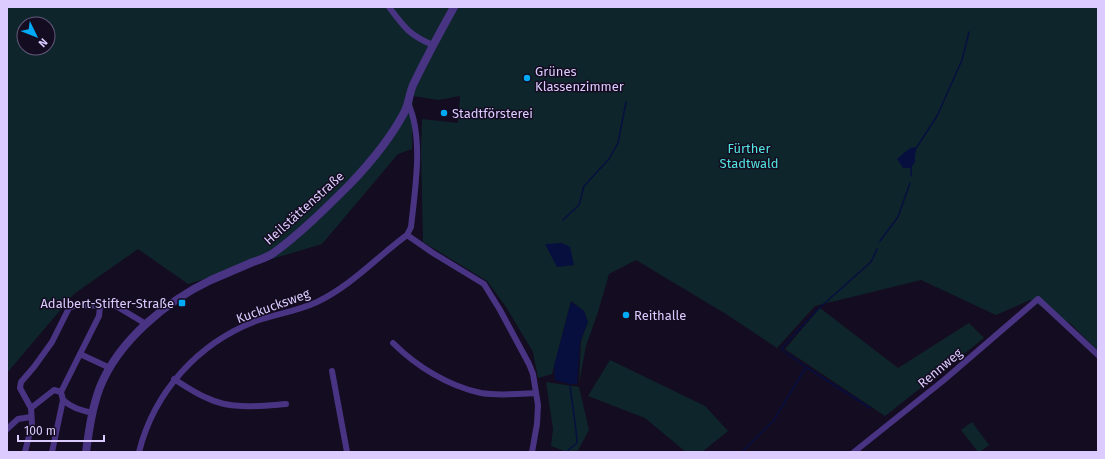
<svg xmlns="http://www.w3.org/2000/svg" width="1105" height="459" viewBox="0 0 1105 459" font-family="'Fira Sans',sans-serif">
  <rect width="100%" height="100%" fill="#140c21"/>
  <!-- green -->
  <g fill="#0e262b" fill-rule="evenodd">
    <path d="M 7,7 L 1098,7 L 1098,351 L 1071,324 L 1030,300 L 996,315 L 921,280 L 815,306 L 777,348 L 726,314 L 636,260 L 609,274 L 598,312 L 586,346 L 579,383 L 581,341 L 588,322 L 584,311 L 571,301 L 552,374 L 538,378 L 533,352 L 506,307 L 487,281 L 423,242 L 421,149 L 422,119 L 458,123 L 460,96 L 438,100 L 413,96 L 412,149 L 398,154 L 322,244 L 188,284 L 138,249 L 74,294 L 7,373 ZM 24,24 L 48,24 L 48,48 L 24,48 Z"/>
    <polygon points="820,308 898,368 969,323 984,338 885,416 785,349"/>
    <polygon points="610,360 705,406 728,431 702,452 686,452 645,418 588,396"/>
    <polygon points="546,382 579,387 589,430 577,452 567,452 551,446 553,429"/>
    <polygon points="972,422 989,445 980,452 978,452 961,430"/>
  </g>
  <!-- water -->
  <g fill="#070f3f">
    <polygon points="917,147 915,155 915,162 911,168 903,168 897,159 910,148"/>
    <polygon points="562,243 570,247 574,265 557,267 545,244"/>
    <polygon points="571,302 584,311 588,322 580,342 577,384 570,384 555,380 554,366"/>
  </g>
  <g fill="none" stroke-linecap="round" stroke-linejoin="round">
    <!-- stream -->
    <g stroke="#070f3f" stroke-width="1.5">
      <polyline points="917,147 937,116 962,60 969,32"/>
      <polyline points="911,176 911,168"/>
      <polyline points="563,220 579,205 584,186 609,159 618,143 626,102"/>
      <polyline points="880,241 898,217 910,183"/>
      <polyline points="806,367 870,408"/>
      <polyline points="566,452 577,443 576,430 570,386"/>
      <polyline points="742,452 774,420 806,367 781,349 817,310 871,262 877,249"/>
    </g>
    <!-- minor -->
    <g stroke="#483482" stroke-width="6">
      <path d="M 389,7 C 404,27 409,35 433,45"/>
      <polyline points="407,235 433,253 484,284 500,310 529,364 533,374 538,405 537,424 532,452"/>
      <path d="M 393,343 C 416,366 448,386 481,393 C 499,396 518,394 536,393"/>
      <polyline points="80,354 110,368"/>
      <polyline points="332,371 347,452"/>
      <path d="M 174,379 C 185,386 195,393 207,398 C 231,410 260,406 286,404"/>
      <path d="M 63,400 C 72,408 81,410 92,413"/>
      <polyline points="31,408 54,390 61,392"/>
      <polyline points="7,429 18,419 31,417"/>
      <polyline points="25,452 32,424 31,408 20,388 21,382 34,367 52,342 69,308 76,305 100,306 116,306 146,324"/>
      <polyline points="52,452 63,400 61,392 99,316 100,306"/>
      <path d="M 139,452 C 154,392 198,343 256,321 C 276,314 298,311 317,302 C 351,286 377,257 407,235 L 411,227 C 415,189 424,138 408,103"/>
      <polyline points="854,452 944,380 1038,299 1098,355"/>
    </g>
    <!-- tertiary -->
    <path stroke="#483482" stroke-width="8" d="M 86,452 C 89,430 92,408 100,387 C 119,340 167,301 211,280 C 225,274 239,268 253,262 C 259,260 267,257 272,254 C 299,235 328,206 351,183 C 371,162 390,139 404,113 C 409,104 409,94 413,85 C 426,58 440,32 454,7"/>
  </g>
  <!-- markers -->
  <g fill="#00aaf6" stroke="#140c21" stroke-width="1.5">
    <circle cx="527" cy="78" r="4"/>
    <circle cx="444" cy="113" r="4"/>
    <rect x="178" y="299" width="8" height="8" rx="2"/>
    <circle cx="626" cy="315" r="4"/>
  </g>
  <g text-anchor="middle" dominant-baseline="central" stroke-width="3" stroke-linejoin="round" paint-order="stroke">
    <!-- poi labels -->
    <g font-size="13" fill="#dccbff" stroke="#140c21" text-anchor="start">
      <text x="535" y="71">Grünes<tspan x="535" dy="15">Klassenzimmer</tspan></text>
      <text x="452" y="113">Stadtförsterei</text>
      <text x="174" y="303" text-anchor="end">Adalbert-Stifter-Straße</text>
      <text x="634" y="315">Reithalle</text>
    </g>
    <!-- park labels -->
    <g font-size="13" fill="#52e4df" stroke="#140c21">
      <text x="749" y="148">Fürther<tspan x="749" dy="15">Stadtwald</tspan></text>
    </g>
    <!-- street labels -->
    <g font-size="13" fill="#dccbff" stroke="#140c21">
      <text transform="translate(304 208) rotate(-42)">Heilstättenstraße</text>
      <text transform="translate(273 306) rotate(-20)">Kuckucksweg</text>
      <text transform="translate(940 368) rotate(-40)">Rennweg</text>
    </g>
  </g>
  <!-- border -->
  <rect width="1105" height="459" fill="none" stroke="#dccbff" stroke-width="16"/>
  <!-- north arrow -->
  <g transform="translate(36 36) rotate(133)"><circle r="19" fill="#140c21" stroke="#64587a"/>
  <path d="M0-3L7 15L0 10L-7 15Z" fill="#00aaf6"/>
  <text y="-6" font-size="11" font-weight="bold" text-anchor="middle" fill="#dccbff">N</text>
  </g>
  <!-- scale -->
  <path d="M18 435v6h86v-6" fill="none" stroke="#dccbff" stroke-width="2"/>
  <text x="24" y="435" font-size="12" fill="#dccbff" stroke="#140c21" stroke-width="3" paint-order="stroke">100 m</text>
</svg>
